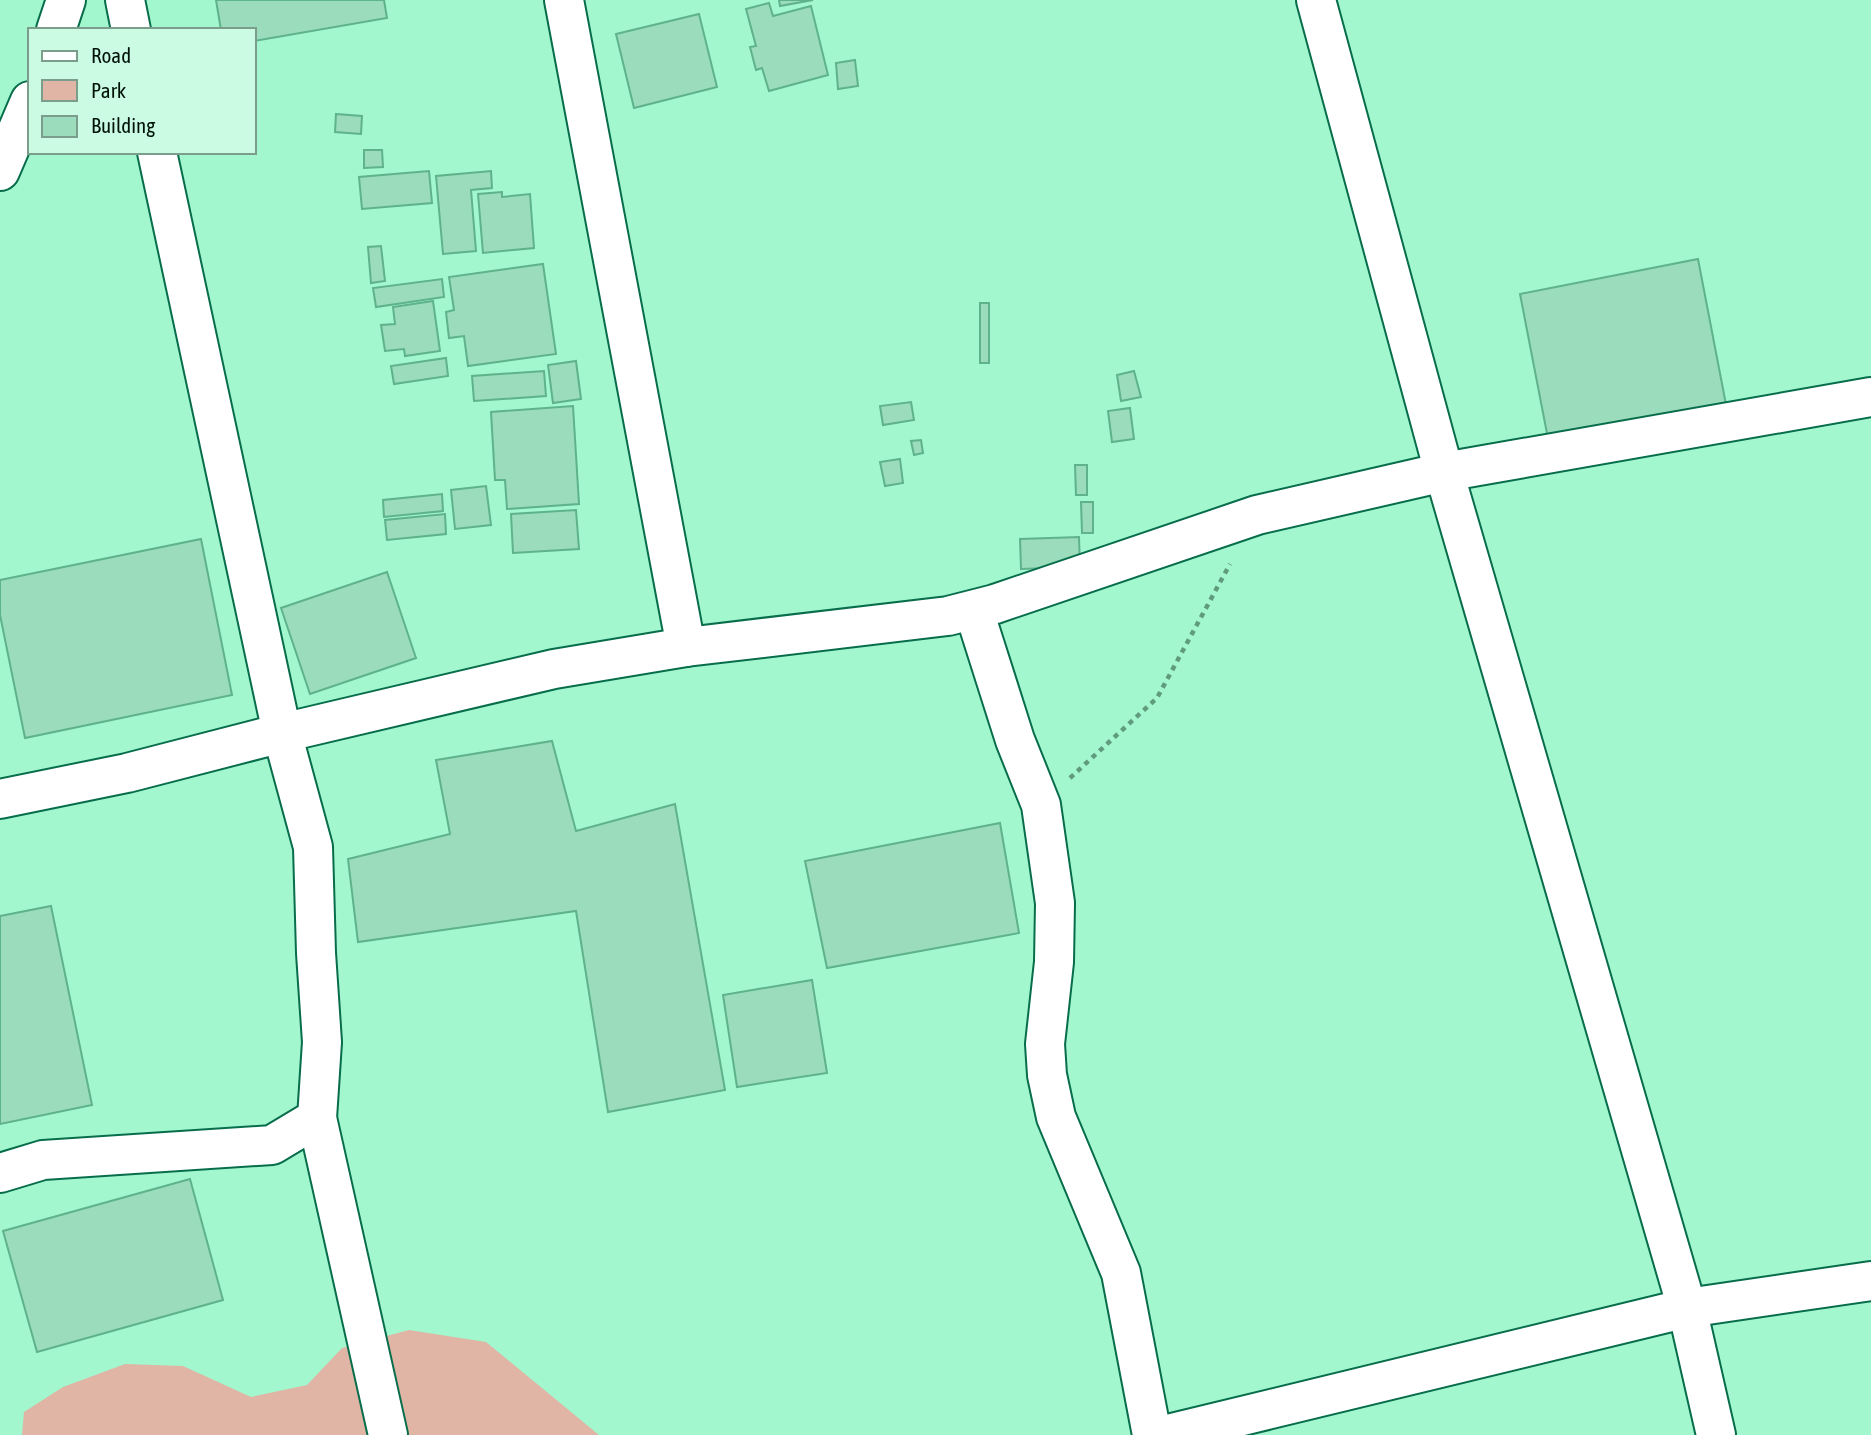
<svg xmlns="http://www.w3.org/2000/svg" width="1871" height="1435" viewBox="0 0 1871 1435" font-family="'Asap Condensed',sans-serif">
  <rect width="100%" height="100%" fill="#a2f7ce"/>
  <!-- green -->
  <polygon fill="#e0b5a5" points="409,1330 486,1342 599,1435 22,1435 24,1412 63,1387 125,1364 183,1366 251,1397 307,1385 342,1348"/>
  <!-- building -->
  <g fill="#9adcbc" stroke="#5eb28c" stroke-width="2">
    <polygon points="216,0 384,0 387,18 254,41 254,30 221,30"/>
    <polygon points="779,0 813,0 780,6"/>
    <polygon points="769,3 773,16 811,6 828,75 769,91 762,68 756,70 750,47 756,46 746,9"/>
    <polygon points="699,14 717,87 634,108 616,34"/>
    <polygon points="855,60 858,86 838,89 836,63"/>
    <polygon points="336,114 362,116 361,134 335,132"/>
    <polygon points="364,150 382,150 383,167 364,168"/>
    <polygon points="429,171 432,203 362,209 359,177"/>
    <polygon points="491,171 492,188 471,190 476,251 443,254 436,176"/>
    <polygon points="502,192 502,197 530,194 534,248 483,253 478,194"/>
    <polygon points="381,246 385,281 371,283 368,247"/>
    <polygon points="1698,259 1728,415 1550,449 1520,294"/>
    <polygon points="543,264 556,354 468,366 464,336 449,338 446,312 454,310 449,277"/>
    <polygon points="442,279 444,297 376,307 373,288"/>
    <polygon points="433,301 440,351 405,356 404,349 385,351 381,325 395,324 393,307"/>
    <rect x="980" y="303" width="9" height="60"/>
    <polygon points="446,358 448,376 394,384 391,366"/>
    <polygon points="576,361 581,399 553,403 548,365"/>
    <polygon points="544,371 546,396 474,401 472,376"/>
    <polygon points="1134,371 1141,397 1121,401 1117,375"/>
    <polygon points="911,402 914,420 883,425 880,406"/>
    <polygon points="573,406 579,504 507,509 505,480 495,480 491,412"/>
    <polygon points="1130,408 1134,439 1112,442 1108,411"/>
    <polygon points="921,440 923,453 914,455 911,441"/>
    <polygon points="900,459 903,483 885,486 880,462"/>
    <polygon points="1075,465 1087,465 1087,495 1076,495"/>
    <polygon points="486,486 491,525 455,529 451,490"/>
    <polygon points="442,494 443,511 384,517 383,500"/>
    <polygon points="1081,502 1093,502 1093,533 1082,533"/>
    <polygon points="576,510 579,549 513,553 511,514"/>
    <polygon points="445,514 446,534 387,540 385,520"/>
    <polygon points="1079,537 1080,567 1021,569 1020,539"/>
    <polygon points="201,539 232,695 25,738 0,615 0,580"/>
    <polygon points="387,572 416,658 310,694 281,608"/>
    <polygon points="552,741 576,831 675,804 725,1090 608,1112 576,911 358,942 348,859 450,834 436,760"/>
    <polygon points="1000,823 1019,933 827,968 805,861"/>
    <polygon points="51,906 92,1105 0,1124 0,916"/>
    <polygon points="812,980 827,1073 737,1087 723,995"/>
    <polygon points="190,1179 223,1300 37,1352 3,1231"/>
  </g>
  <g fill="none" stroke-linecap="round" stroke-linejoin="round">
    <!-- minor casing -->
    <g stroke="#086d4b" stroke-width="42">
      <g id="minor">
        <polyline points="125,0 131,30"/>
        <polyline points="564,0 686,647"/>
        <polyline points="1316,0 1444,472 1687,1308 1716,1435"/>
        <polyline points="56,30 66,0"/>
        <polyline points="0,171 30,101"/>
        <polyline points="974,611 1015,740 1041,805 1055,903 1054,962 1045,1044 1047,1075 1056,1117 1121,1273 1152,1435"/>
        <polyline points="0,799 127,773 282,733 554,669 686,647 948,616 995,604 1257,515 1444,472 1871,397"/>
        <polyline points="317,1118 388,1435"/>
        <polyline points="0,1173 43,1160 272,1145 317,1118 322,1042 316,953 313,847 282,733 157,152"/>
        <polyline points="1164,1435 1687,1308 1871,1281"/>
      </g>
    </g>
    <!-- path -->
    <polyline stroke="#619b7e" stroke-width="4.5" stroke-dasharray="5 5" stroke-linecap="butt" points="1070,778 1157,698 1230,564"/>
    <!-- minor -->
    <use href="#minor" stroke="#fff" stroke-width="38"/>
  </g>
  <!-- legend -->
  <rect x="28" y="28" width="228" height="126" fill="#cbfce3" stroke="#7a9e8b" stroke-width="2"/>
  <rect x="42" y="51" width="35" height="10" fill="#ffffff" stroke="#7a9e8b" stroke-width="2"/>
  <text x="91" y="63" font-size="21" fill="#001107">Road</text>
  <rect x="42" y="80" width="35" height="21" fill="#e0b5a5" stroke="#7a9e8b" stroke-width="2"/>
  <text x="91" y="98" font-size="21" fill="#001107">Park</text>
  <rect x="42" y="116" width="35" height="21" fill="#9adcbc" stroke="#7a9e8b" stroke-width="2"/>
  <text x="91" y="133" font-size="21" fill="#001107">Building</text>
</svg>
